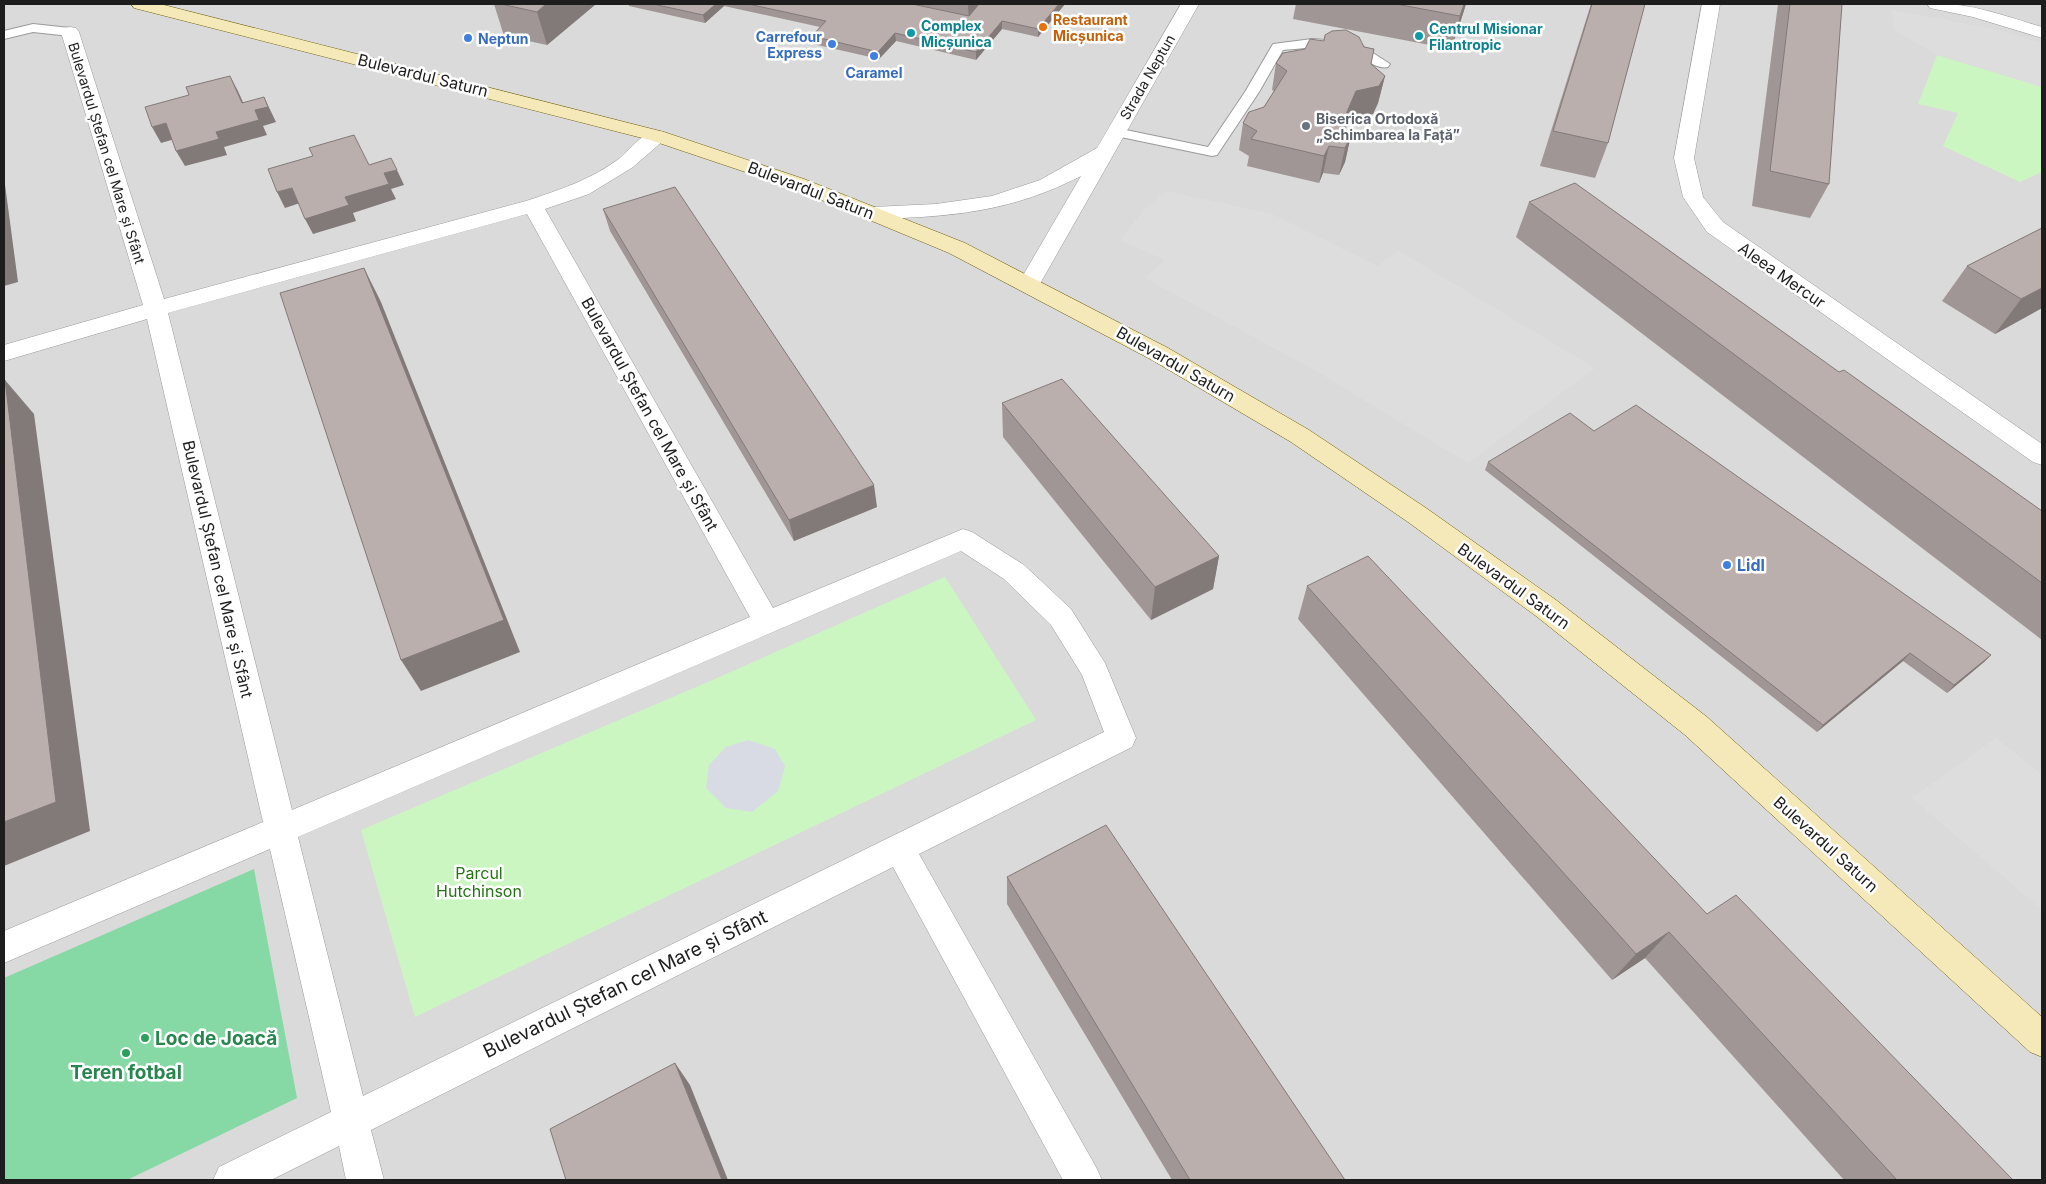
<svg xmlns="http://www.w3.org/2000/svg" width="2046" height="1184" viewBox="0 0 2046 1184" font-family="Inter,sans-serif">
  <rect width="100%" height="100%" fill="#eee8e3"/>
  <!-- residential -->
  <rect fill="#dbdada" x="4" y="4" width="2038" height="1176"/>
  <!-- park -->
  <g fill="#cbf6c2">
    <polygon points="1937,55 2042,87 2042,172 2020,182 1943,146 1958,113 1918,104"/>
    <polygon points="945,577 1036,720 415,1017 361,830 708,682"/>
  </g>
  <!-- pitch -->
  <polygon fill="#86d8a4" points="254,869 297,1098 127,1180 4,1180 4,978"/>
  <!-- parking -->
  <g fill="#ddd">
    <polygon points="1892,10 1995,29 2042,43 2042,87 1937,55 1894,30"/>
    <polygon points="1166,191 1272,214 1377,266 1399,251 1595,368 1468,463 1316,371 1145,278 1165,260 1120,240 1144,210"/>
    <polygon points="1996,738 2042,775 2042,910 1912,798"/>
  </g>
  <!-- plaza -->
  <polygon fill="#d8dbe3" points="748,740 775,749 785,766 778,791 752,812 726,808 706,788 709,765 726,747"/>
  <g fill="none" stroke-linecap="round" stroke-linejoin="round">
    <!-- lane casing -->
    <g stroke="#9a9a9a" stroke-width="2">
      <g id="lane">
        <polygon points="33,24 70,28 77,32 70,36 33,32 4,39 4,31"/>
        <path d="M 1312,39 L 1356,42 L 1390,64 L 1388,67 C 1374,70 1362,55 1349,50 C 1335,44 1299,49 1283,50 L 1259,92 L 1217,155 L 1212,156 L 1116,136 L 1111,135 L 1109,132 L 1111,129 L 1116,128 L 1208,147 L 1245,92 L 1273,44 Z"/>
      </g>
    </g>
    <!-- street casing -->
    <g stroke="#9a9a9a" stroke-width="1">
      <g id="street">
        <path d="M 1181,4 L 1199,4 L 1037,289 L 1029,291 L 1021,289 L 1018,284 L 1081,176 C 1011,212 951,217 873,219 L 865,218 L 862,213 L 865,208 L 873,207 L 936,204 L 992,196 L 1040,180 L 1097,148 Z"/>
        <polygon points="1702,4 1720,4 1694,158 1703,197 1723,222 2042,444 2042,465 2033,462 1707,232 1683,197 1674,158"/>
        <path d="M 1927,4 C 1967,1 2004,16 2042,27 L 2042,38 L 1973,17 L 1930,8 Z"/>
        <path d="M 70,27 L 76,28 L 79,32 L 164,299 L 526,201 C 559,190 591,180 620,158 C 633,147 646,127 664,132 L 667,136 L 664,140 L 633,167 L 589,194 L 545,209 L 773,608 L 963,529 L 972,532 L 1024,565 L 1071,609 L 1105,663 L 1136,738 L 1132,747 L 919,854 L 1096,1167 L 1102,1180 L 1063,1180 L 893,867 L 371,1130 L 384,1180 L 346,1180 L 339,1146 L 271,1180 L 213,1180 L 219,1167 L 331,1112 L 270,849 L 4,963 L 4,931 L 263,822 L 147,319 L 4,361 L 4,345 L 143,305 L 61,32 L 64,28 ZM 527,214 L 750,617 L 292,810 L 168,313 ZM 961,551 L 1004,579 L 1051,625 L 1082,675 L 1104,732 L 363,1096 L 298,837 Z"/>
      </g>
    </g>
    <!-- secondary casing -->
    <g stroke="#6d5f0b" stroke-width="1">
      <polygon id="secondary" points="131,4 160,4 664,132 804,179 965,243 1168,348 1309,430 1426,508 1556,600 1707,717 2042,1017 2042,1057 2030,1052 1685,735 1536,616 1408,522 1291,442 1152,360 949,253 790,187 650,140 134,8"/>
    </g>
    <!-- lane -->
    <use href="#lane" fill="#fff" fill-rule="evenodd"/>
    <!-- street -->
    <use href="#street" fill="#fff" fill-rule="evenodd"/>
    <!-- secondary -->
    <use href="#secondary" fill="#f5e9ba" fill-rule="evenodd"/>
  </g>
  <!-- wall -->
  <g fill="#a09695">
    <polygon points="494,4 596,4 547,45 504,36"/>
    <polygon points="629,4 1065,4 1038,37 1002,29 976,60 896,41 879,59 813,44 812,36 820,27 724,6 705,23 629,6"/>
    <polygon points="1296,4 1466,4 1460,23 1451,49 1293,19"/>
    <polygon points="1591,4 1645,4 1608,143 1595,178 1540,166"/>
    <polygon points="1778,4 1842,4 1829,184 1810,218 1752,206"/>
    <polygon points="1276,63 1371,64 1385,76 1378,103 1373,114 1350,118 1344,131 1351,135 1345,162 1339,175 1323,173 1319,183 1247,166 1249,156 1239,150 1243,123 1264,107 1274,91 1272,90"/>
    <polygon points="1529,202 1839,372 2042,511 2042,640 1516,237"/>
    <polygon points="603,209 877,507 794,541 610,231"/>
    <polygon points="2042,228 2042,308 1995,334 1942,301 1967,266"/>
    <polygon points="1002,403 1219,556 1213,589 1151,620 1003,437"/>
    <polygon points="1594,431 1991,655 1984,662 1947,693 1903,661 1817,732 1485,470 1488,462"/>
    <polygon points="1307,586 1707,914 2013,1180 1844,1180 1645,958 1612,980 1298,619"/>
    <polygon points="1007,877 1345,1180 1172,1180 1007,904"/>
  </g>
  <!-- shaded-wall -->
  <g fill="#827a79">
    <polygon points="546,4 596,4 547,45 537,12"/>
    <polygon points="716,4 724,4 724,6 705,23 703,15"/>
    <polygon points="968,4 986,4 969,24"/>
    <polygon points="1059,4 1065,4 1038,37 1038,29"/>
    <polygon points="1464,4 1466,4 1460,23 1451,49 1460,16"/>
    <polygon points="1002,21 1002,29 976,60 976,52"/>
    <polygon points="895,33 896,41 879,59 878,52"/>
    <polygon points="230,76 238,91 250,118 242,103"/>
    <polygon points="1385,76 1378,103 1373,114 1350,118 1338,147 1340,128 1356,91"/>
    <polygon points="264,97 276,122 263,126 267,135 224,147 227,155 185,166 176,151 216,132 255,110"/>
    <polygon points="166,123 175,139 161,143 152,127"/>
    <polygon points="1351,135 1345,162 1339,175 1345,148"/>
    <polygon points="1329,146 1323,173 1319,183 1324,156"/>
    <polygon points="397,170 404,185 391,189 396,199 353,213 356,221 313,234 305,219 345,197 384,173"/>
    <polygon points="4,177 18,282 4,286"/>
    <polygon points="292,188 300,203 285,208 277,192"/>
    <polygon points="364,268 381,302 520,652 421,691 401,660"/>
    <polygon points="2042,288 2042,308 1995,334 2021,299"/>
    <polygon points="5,380 34,414 90,831 4,866"/>
    <polygon points="874,485 877,507 794,541 789,520"/>
    <polygon points="1219,556 1213,589 1151,620 1155,587"/>
    <polygon points="1910,653 1903,661 1817,732 1823,725"/>
    <polygon points="1991,655 1984,662 1947,693 1954,685"/>
    <polygon points="1669,932 1645,958 1612,980 1636,954"/>
    <polygon points="675,1063 690,1085 728,1180 722,1180"/>
  </g>
  <!-- building -->
  <g fill="#baafad" stroke="#827a79">
    <polygon points="501,4 546,4 537,12"/>
    <polygon points="653,4 716,4 703,15"/>
    <polygon points="748,4 912,4 969,16 979,4 1059,4 1038,29 1002,21 976,52 895,33 878,52 812,36 826,21"/>
    <polygon points="1396,4 1464,4 1460,16"/>
    <polygon points="1592,4 1645,4 1608,143 1553,131"/>
    <polygon points="1790,4 1842,4 1829,184 1770,171"/>
    <polygon points="1346,30 1359,37 1364,47 1374,49 1371,64 1385,76 1379,86 1356,91 1340,128 1351,135 1345,148 1329,146 1324,156 1251,139 1257,131 1243,123 1249,112 1264,107 1287,71 1276,63 1283,53 1305,49 1310,39 1324,41 1325,35 1332,31"/>
    <polygon points="230,76 242,103 264,97 268,107 255,110 259,120 216,132 219,139 176,151 166,123 152,127 145,107 189,95 186,87"/>
    <polygon points="354,135 369,165 391,158 397,170 384,173 389,184 345,197 349,205 305,219 292,188 277,192 268,169 313,156 309,148"/>
    <polygon points="1575,183 1839,372 1844,370 2042,511 2042,583 1529,202"/>
    <polygon points="675,187 874,485 789,520 603,209"/>
    <polygon points="2042,228 2042,288 2021,299 1967,266"/>
    <polygon points="364,268 504,620 401,660 280,293"/>
    <polygon points="1062,379 1219,556 1155,587 1002,403"/>
    <polygon points="4,380 5,380 56,802 4,822"/>
    <polygon points="1636,405 1991,655 1954,685 1910,653 1823,725 1488,462 1570,413 1594,431"/>
    <polygon points="1368,556 1707,914 1736,895 2013,1180 1897,1180 1669,932 1636,954 1307,586"/>
    <polygon points="1106,825 1345,1180 1190,1180 1007,877"/>
    <polygon points="675,1063 722,1180 566,1180 550,1129"/>
  </g>
  <!-- markers -->
  <circle fill="#e8710a" stroke="#fff" stroke-width="2" cx="1043" cy="27" r="5"/>
  <g fill="#0f9aa8" stroke="#fff" stroke-width="2">
    <circle cx="911" cy="33" r="5"/>
    <circle cx="1419" cy="36" r="5"/>
  </g>
  <g fill="#3f7fe0" stroke="#fff" stroke-width="2">
    <circle cx="468" cy="38" r="5"/>
    <circle cx="832" cy="44" r="5"/>
    <circle cx="874" cy="56" r="5"/>
    <circle cx="1727" cy="565" r="5"/>
  </g>
  <circle fill="#6b7280" stroke="#fff" stroke-width="2" cx="1306" cy="126" r="5"/>
  <g fill="#2e9e5b" stroke="#fff" stroke-width="2">
    <circle cx="145" cy="1038" r="5"/>
    <circle cx="126" cy="1053" r="5"/>
  </g>
  <g text-anchor="middle" dominant-baseline="central" stroke-width="5" stroke-linejoin="round" paint-order="stroke">
    <!-- far-food labels -->
    <g font-size="14" font-weight="bold" fill="#c56008" stroke="#fff" text-anchor="start">
      <text x="1053" y="19">Restaurant<tspan x="1053" dy="16">Micșunica</tspan></text>
    </g>
    <!-- far-culture labels -->
    <g font-size="14" font-weight="bold" fill="#0d838f" stroke="#fff" text-anchor="start">
      <text x="921" y="25">Complex<tspan x="921" dy="16">Micșunica</tspan></text>
      <text x="1429" y="28">Centrul Misionar<tspan x="1429" dy="16">Filantropic</tspan></text>
    </g>
    <!-- far-shop labels -->
    <g font-size="14" font-weight="bold" fill="#366cbe" stroke="#fff" text-anchor="end">
      <text x="822" y="36">Carrefour<tspan x="822" dy="16">Express</tspan></text>
      <text x="478" y="38" text-anchor="start">Neptun</text>
      <text x="874" y="72" text-anchor="middle">Caramel</text>
    </g>
    <!-- far-street labels -->
    <g font-size="14" fill="#1d1d1d" stroke="#fff">
      <text transform="translate(1147 77) rotate(-60)">Strada Neptun</text>
      <text transform="translate(107 153) rotate(73)">Bulevardul Ștefan cel Mare și Sfânt</text>
    </g>
    <!-- far-worship labels -->
    <g font-size="14" font-weight="bold" fill="#5b616d" stroke="#fff" text-anchor="start">
      <text x="1316" y="118">Biserica Ortodoxă<tspan x="1316" dy="16">„Schimbarea la Față”</tspan></text>
    </g>
    <!-- street labels -->
    <g font-size="16" fill="#1d1d1d" stroke="#fff">
      <text transform="translate(423 75) rotate(14)">Bulevardul Saturn</text>
      <text transform="translate(811 190) rotate(21)">Bulevardul Saturn</text>
      <text transform="translate(1782 275) rotate(35)">Aleea Mercur</text>
      <text transform="translate(1176 364) rotate(30)">Bulevardul Saturn</text>
      <text transform="translate(650 414) rotate(61)">Bulevardul Ștefan cel Mare și Sfânt</text>
      <text transform="translate(218 569) rotate(77)">Bulevardul Ștefan cel Mare și Sfânt</text>
      <text transform="translate(1514 586) rotate(36)">Bulevardul Saturn</text>
      <text transform="translate(1826 844) rotate(42)">Bulevardul Saturn</text>
    </g>
    <!-- shop labels -->
    <g font-size="16" font-weight="bold" fill="#366cbe" stroke="#fff" text-anchor="start">
      <text x="1737" y="565">Lidl</text>
    </g>
    <!-- park labels -->
    <g font-size="16" fill="#227412" stroke="#fff">
      <text x="479" y="873">Parcul<tspan x="479" dy="18">Hutchinson</tspan></text>
    </g>
    <!-- near-street labels -->
    <g font-size="19" fill="#1d1d1d" stroke="#fff">
      <text transform="translate(625 984) rotate(-26)">Bulevardul Ștefan cel Mare și Sfânt</text>
    </g>
    <!-- near-leisure labels -->
    <g font-size="19" font-weight="bold" fill="#27864d" stroke="#fff" text-anchor="start">
      <text x="155" y="1038">Loc de Joacă</text>
      <text x="126" y="1072" text-anchor="middle">Teren fotbal</text>
    </g>
  </g>
  <!-- border -->
  <rect width="2046" height="1184" fill="none" stroke="#1d1d1d" stroke-width="10"/>
</svg>
